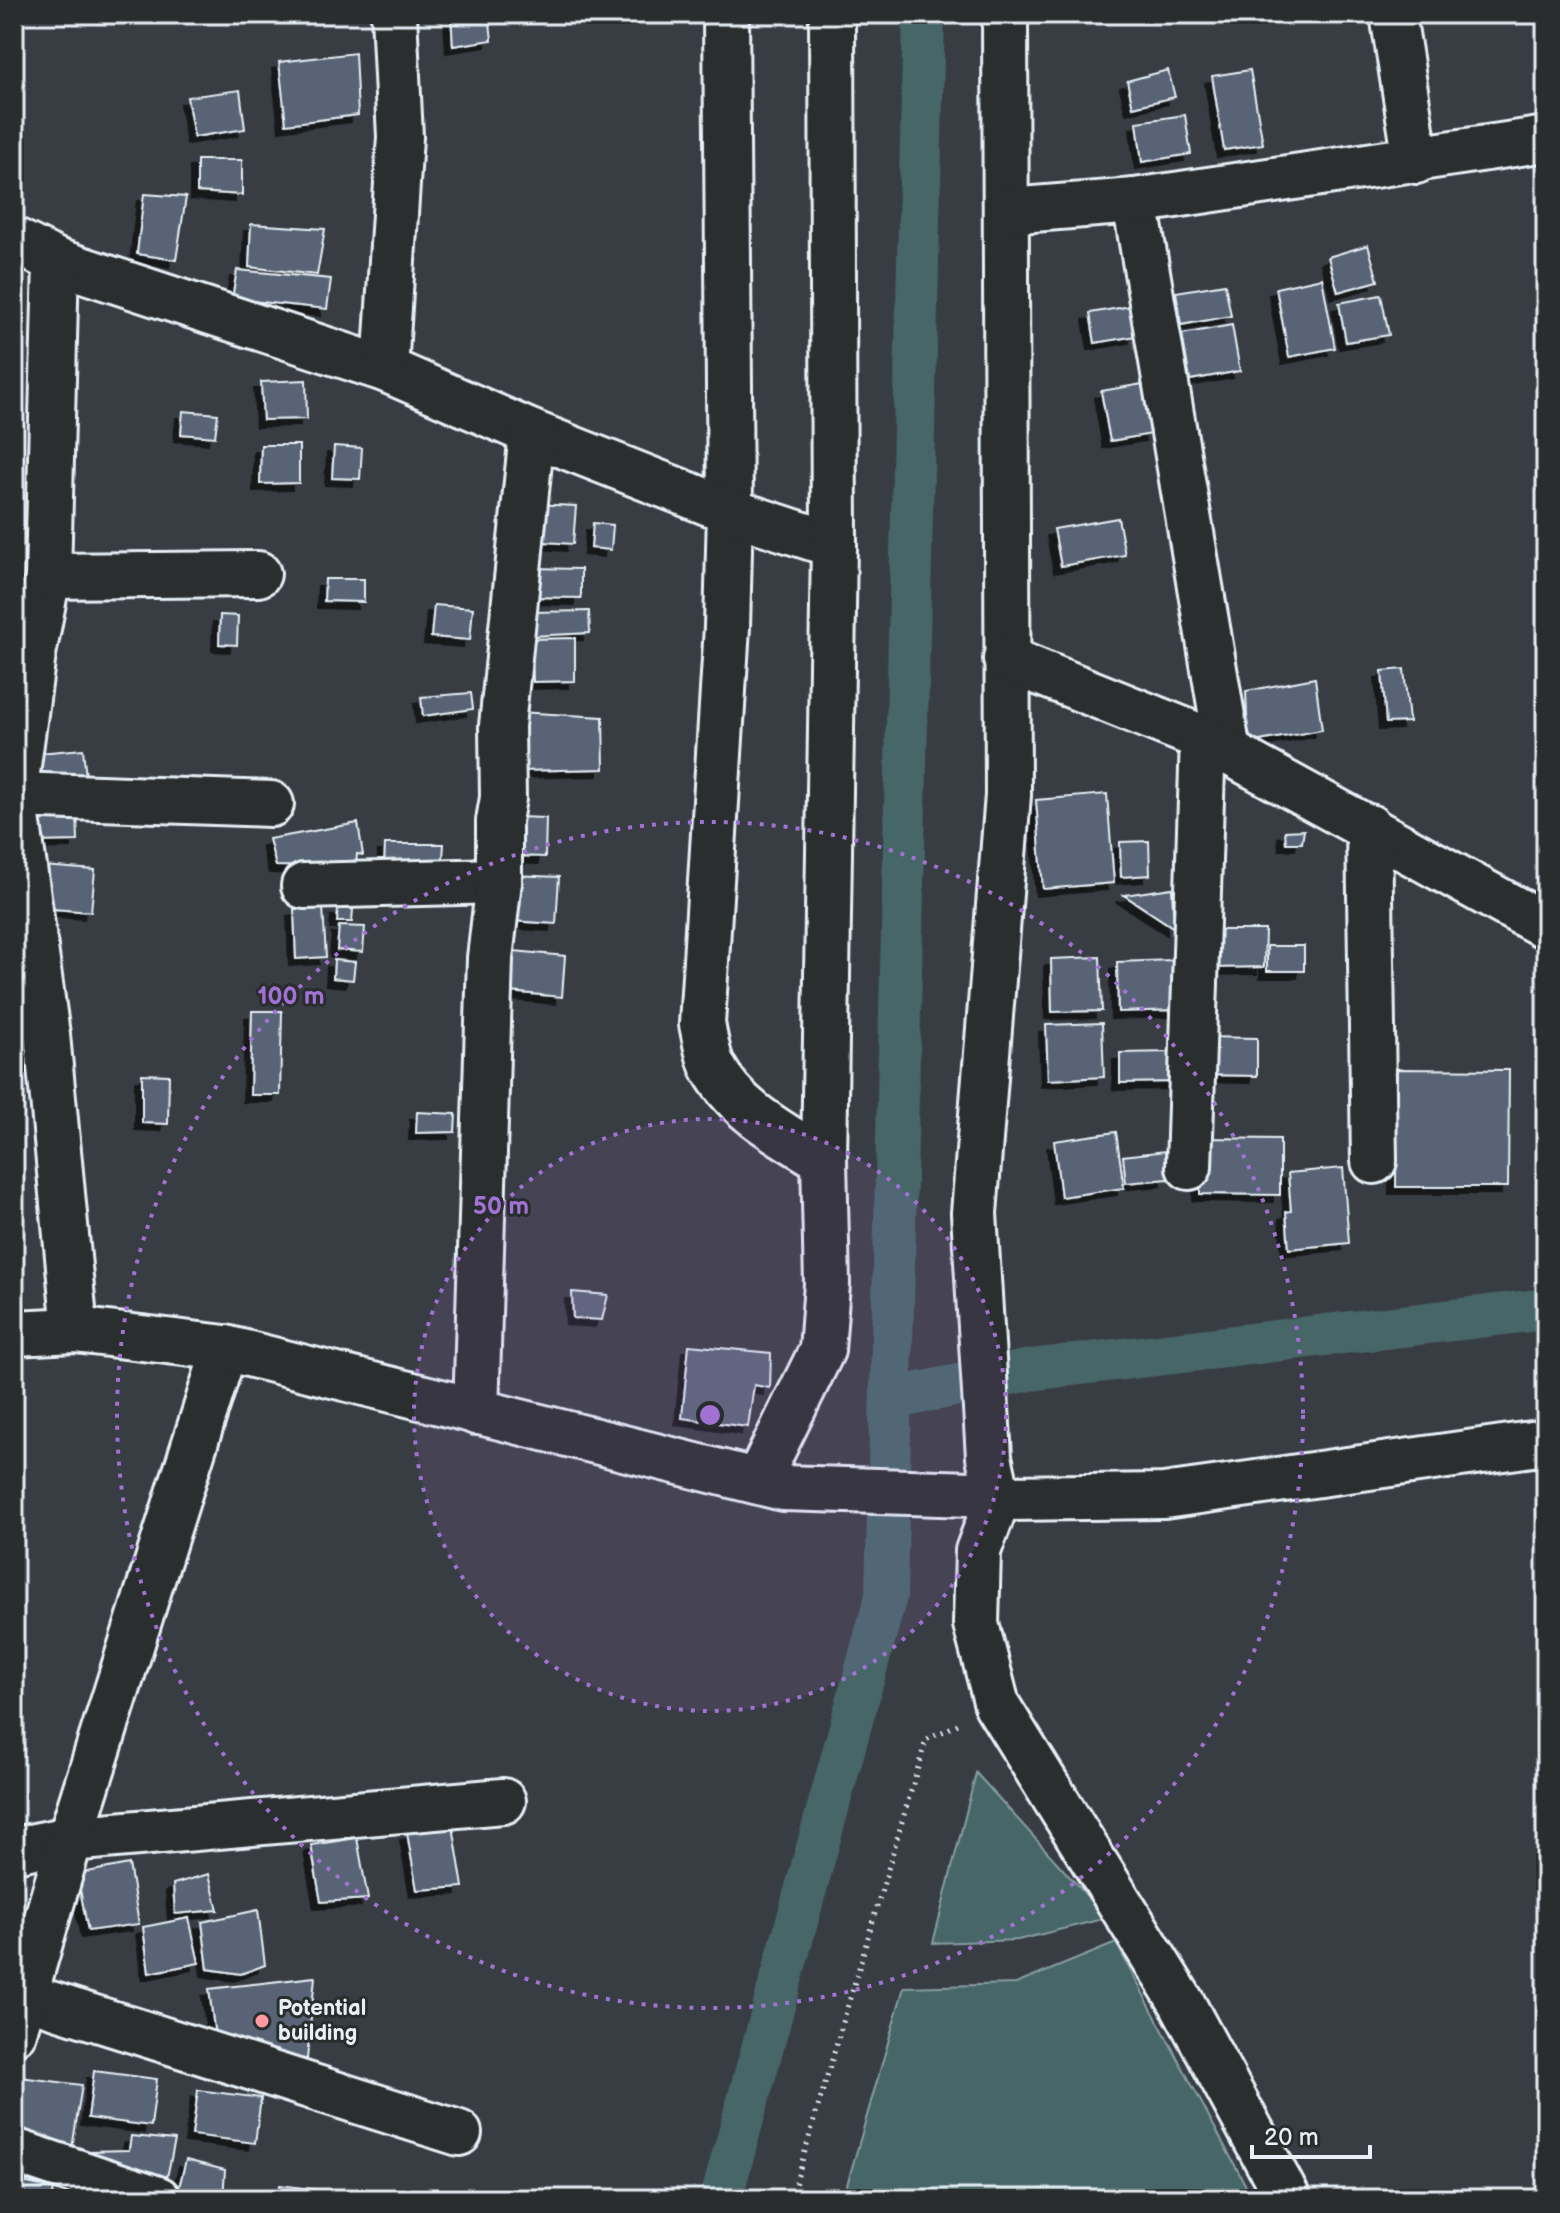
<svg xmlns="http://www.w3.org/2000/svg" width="1560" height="2213" viewBox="0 0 1560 2213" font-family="'Balsamiq Sans',sans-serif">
  <defs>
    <filter id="shadow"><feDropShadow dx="-7" dy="7" stdDeviation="0" flood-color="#0009"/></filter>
  </defs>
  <rect width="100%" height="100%" fill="#383d43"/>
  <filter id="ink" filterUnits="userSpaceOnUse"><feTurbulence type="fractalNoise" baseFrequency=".0125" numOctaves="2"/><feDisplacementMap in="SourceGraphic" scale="16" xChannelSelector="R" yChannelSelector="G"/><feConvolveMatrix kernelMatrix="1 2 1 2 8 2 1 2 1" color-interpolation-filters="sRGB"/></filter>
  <g filter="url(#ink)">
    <!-- water -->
    <g fill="#476668" stroke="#879ea2" stroke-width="2">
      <polygon points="976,1773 1107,1918 1018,1940 933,1943"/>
      <polygon points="1116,1943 1253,2199 843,2199 904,1987 1016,1984"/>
    </g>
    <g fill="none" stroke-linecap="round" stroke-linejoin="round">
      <!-- canal -->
      <g stroke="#476668" stroke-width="42">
        <polyline points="891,1399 1030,1370 1546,1309"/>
        <polyline points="721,2199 886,1596 924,14"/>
      </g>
    </g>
    <!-- building -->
    <g fill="#596374" stroke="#e8f1f8" stroke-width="2" filter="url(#shadow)">
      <polygon points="451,14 489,14 492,40 453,46"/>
      <polygon points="355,53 358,115 286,124 279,62"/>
      <polygon points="1168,70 1175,97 1133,107 1127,81"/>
      <polygon points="1250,70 1263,144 1224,150 1212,76"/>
      <polygon points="240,90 245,129 194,137 187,97"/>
      <polygon points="1185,115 1191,154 1142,162 1137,122"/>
      <polygon points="197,160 242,160 242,195 197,192"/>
      <polygon points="144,194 186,197 176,260 137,254"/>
      <polygon points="251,224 325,229 317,275 249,267"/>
      <polygon points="1368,245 1378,281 1338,292 1328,257"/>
      <polygon points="237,270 331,279 327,309 232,299"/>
      <polygon points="1322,278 1335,348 1289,357 1276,288"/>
      <polygon points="1225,284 1231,316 1181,325 1176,292"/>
      <polygon points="1381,295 1389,335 1346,342 1339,303"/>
      <polygon points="1131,306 1136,336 1095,343 1090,313"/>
      <polygon points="1232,325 1240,371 1190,380 1182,334"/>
      <polygon points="306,380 307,419 263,420 261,382"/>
      <polygon points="1143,384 1152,434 1110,441 1101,391"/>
      <polygon points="183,411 218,414 215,437 181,434"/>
      <polygon points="261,445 299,445 299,483 260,484"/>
      <polygon points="334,446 362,448 360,479 332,478"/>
      <polygon points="533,504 576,506 573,544 531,541"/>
      <polygon points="1118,518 1125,555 1061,566 1054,529"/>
      <polygon points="593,523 613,525 611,550 591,548"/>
      <polygon points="531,568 581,569 581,598 529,597"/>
      <polygon points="325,579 364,579 364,602 324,601"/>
      <polygon points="434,605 473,608 470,640 431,637"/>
      <polygon points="589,611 590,633 531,636 531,612"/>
      <polygon points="220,615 238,616 237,645 219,644"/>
      <polygon points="575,638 575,681 533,682 532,639"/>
      <polygon points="1404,669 1409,722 1386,723 1382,671"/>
      <polygon points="1315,678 1322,730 1248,743 1246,691"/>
      <polygon points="471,693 473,709 423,716 421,697"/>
      <polygon points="518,712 603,717 604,769 517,771"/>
      <polygon points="83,749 86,777 42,782 39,753"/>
      <polygon points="1107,794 1114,883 1043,889 1036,800"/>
      <polygon points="77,808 78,841 31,842 30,809"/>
      <polygon points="516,817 546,818 545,857 514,856"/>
      <polygon points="358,823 363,855 357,854 356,867 276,866 269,839"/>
      <polygon points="1304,830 1302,843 1286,843 1285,831"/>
      <polygon points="1149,841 1150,875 1121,877 1120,842"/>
      <polygon points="385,844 444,844 442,871 384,869"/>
      <polygon points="43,866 95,870 91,912 40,908"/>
      <polygon points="513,875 559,877 556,924 511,921"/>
      <polygon points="1172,888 1174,928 1124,895"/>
      <polygon points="323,907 326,957 296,959 294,909"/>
      <polygon points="338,909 353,909 352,922 337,922"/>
      <polygon points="339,926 365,927 363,952 337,950"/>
      <polygon points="1211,930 1265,930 1264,967 1211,968"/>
      <rect x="1267" y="946" width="37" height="25"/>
      <polygon points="514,951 565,956 562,997 510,992"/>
      <polygon points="1100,957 1102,1011 1052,1012 1051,959"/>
      <polygon points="334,960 355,962 353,980 333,978"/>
      <polygon points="1173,960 1175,1010 1118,1012 1117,962"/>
      <polygon points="252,1011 282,1011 280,1095 250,1095"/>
      <polygon points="1102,1023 1104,1077 1048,1080 1046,1025"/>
      <polygon points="1203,1037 1257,1038 1257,1076 1202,1075"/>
      <polygon points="1174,1052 1174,1082 1120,1083 1120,1053"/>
      <polygon points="1397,1069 1509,1070 1508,1187 1396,1187"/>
      <polygon points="142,1074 169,1075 168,1124 142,1123"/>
      <polygon points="417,1112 456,1114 455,1132 416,1133"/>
      <polygon points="1116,1132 1124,1188 1061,1197 1054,1141"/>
      <polygon points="1200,1138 1280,1139 1280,1195 1200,1194"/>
      <polygon points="1165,1151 1168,1179 1126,1183 1123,1156"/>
      <polygon points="1343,1168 1349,1243 1289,1249 1286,1212 1291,1211 1288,1173"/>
      <polygon points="572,1292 608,1295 602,1320 573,1318"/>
      <polygon points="689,1345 771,1353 770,1388 754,1385 748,1427 682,1418"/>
      <polygon points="453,1826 463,1887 417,1890 407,1833"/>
      <polygon points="357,1838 368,1899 321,1902 311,1845"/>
      <polygon points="129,1864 139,1924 88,1931 77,1874"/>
      <polygon points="209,1874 218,1910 175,1914 173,1884"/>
      <polygon points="258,1910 265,1965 241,1974 208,1969 202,1922"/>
      <polygon points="189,1918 199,1963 149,1973 143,1927"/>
      <polygon points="315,1977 307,2059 217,2052 209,1989"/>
      <polygon points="94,2071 157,2079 151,2126 88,2118"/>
      <polygon points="20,2077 82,2085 72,2149 14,2136"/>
      <polygon points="198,2090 261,2098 255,2143 192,2135"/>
      <polygon points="131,2136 175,2140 163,2196 84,2170 88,2151 129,2150"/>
      <polygon points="186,2160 225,2170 223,2199 176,2199"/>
      <polygon points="14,2180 54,2189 52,2199 14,2199"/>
      <polygon points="280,2185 342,2193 341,2199 278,2199"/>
    </g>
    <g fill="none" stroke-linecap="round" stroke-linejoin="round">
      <!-- minor casing -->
      <g stroke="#e8f1f8" stroke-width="50">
        <g id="minor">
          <path d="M 726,14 L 730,511 L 727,627 L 702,1024 C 705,1037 707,1055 713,1067 C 737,1112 783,1134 824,1160"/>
          <polyline points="1005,14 1008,795 974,1213 989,1457 998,1498 978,1551 976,1624 997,1705 1182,2003 1288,2199"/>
          <polyline points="1393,14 1416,161"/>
          <polyline points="1135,201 1228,752"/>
          <polyline points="1007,211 1135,201 1546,139"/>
          <polyline points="14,240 56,261 385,369 532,433 730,511 834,545"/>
          <polyline points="56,261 48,576 33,654 14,795 47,1035 75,1330"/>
          <polyline points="385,369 400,137 394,14"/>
          <polyline points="48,576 258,574"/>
          <polyline points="1006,659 1203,738 1546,926"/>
          <polyline points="14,795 271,804"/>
          <polyline points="1369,827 1374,1161"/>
          <polyline points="304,886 499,881"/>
          <polyline points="1189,1167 1203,738"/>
          <polyline points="476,1412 490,958 499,881 499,821 503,798 502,726 532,433"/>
          <polyline points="758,1480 822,1350 827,1284 824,1160 834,545 832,14"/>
          <polyline points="14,1850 70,1839 503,1801"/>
          <polyline points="25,1996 459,2133"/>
          <polyline points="14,2032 70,1839 225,1348"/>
          <polyline points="14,2151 158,2199"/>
        </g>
      </g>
      <!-- secondary casing -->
      <g stroke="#e8f1f8" stroke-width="50">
        <polyline id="secondary" points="14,1333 75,1330 225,1348 783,1488 972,1494 998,1498 1164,1496 1546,1442"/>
      </g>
      <!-- path -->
      <polyline stroke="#e8f1f8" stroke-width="5" stroke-dasharray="2 6" stroke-linecap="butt" points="791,2199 926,1740 962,1722"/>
      <!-- minor -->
      <use href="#minor" stroke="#2a2d2e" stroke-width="44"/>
      <!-- secondary -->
      <use href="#secondary" stroke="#2a2d2e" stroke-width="44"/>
    </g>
  </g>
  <!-- distance rings -->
  <circle cx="710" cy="1415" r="296" fill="#a171d3" fill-opacity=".12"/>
  <g fill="none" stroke="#a171d3" stroke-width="4" stroke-dasharray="4 8">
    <circle cx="710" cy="1415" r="296"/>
    <circle cx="710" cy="1415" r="593"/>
  </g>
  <!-- markers -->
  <circle fill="#ff9aa2" stroke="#2a2d2e" stroke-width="3" cx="262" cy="2021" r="8"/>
  <g text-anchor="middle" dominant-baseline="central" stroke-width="6" stroke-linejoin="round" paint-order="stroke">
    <!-- poi labels -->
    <g font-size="22" font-weight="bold" fill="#e8f1f8" stroke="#2a2d2e" text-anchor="start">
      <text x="278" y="2008">Potential<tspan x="278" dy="25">building</tspan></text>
    </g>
  </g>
  <circle cx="710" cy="1415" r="12" fill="#a171d3" stroke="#2a2d2e" stroke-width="4"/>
  <g font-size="24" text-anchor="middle" font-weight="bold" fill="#a171d3" stroke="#2a2d2e" stroke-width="6" stroke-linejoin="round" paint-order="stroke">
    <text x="291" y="1004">100 m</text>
    <text x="501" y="1214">50 m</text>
  </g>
  <!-- margin -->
  <rect width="1560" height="2213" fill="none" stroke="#2a2d2e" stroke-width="48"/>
  <rect x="24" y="24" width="1512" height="2165" fill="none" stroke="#e8f1f8" stroke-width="3" filter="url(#ink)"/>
  <!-- scale -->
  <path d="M1252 2145v12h118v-12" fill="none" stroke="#e8f1f8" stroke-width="4"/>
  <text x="1264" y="2145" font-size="24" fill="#e8f1f8" stroke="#2a2d2e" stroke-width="6" paint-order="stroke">20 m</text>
</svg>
